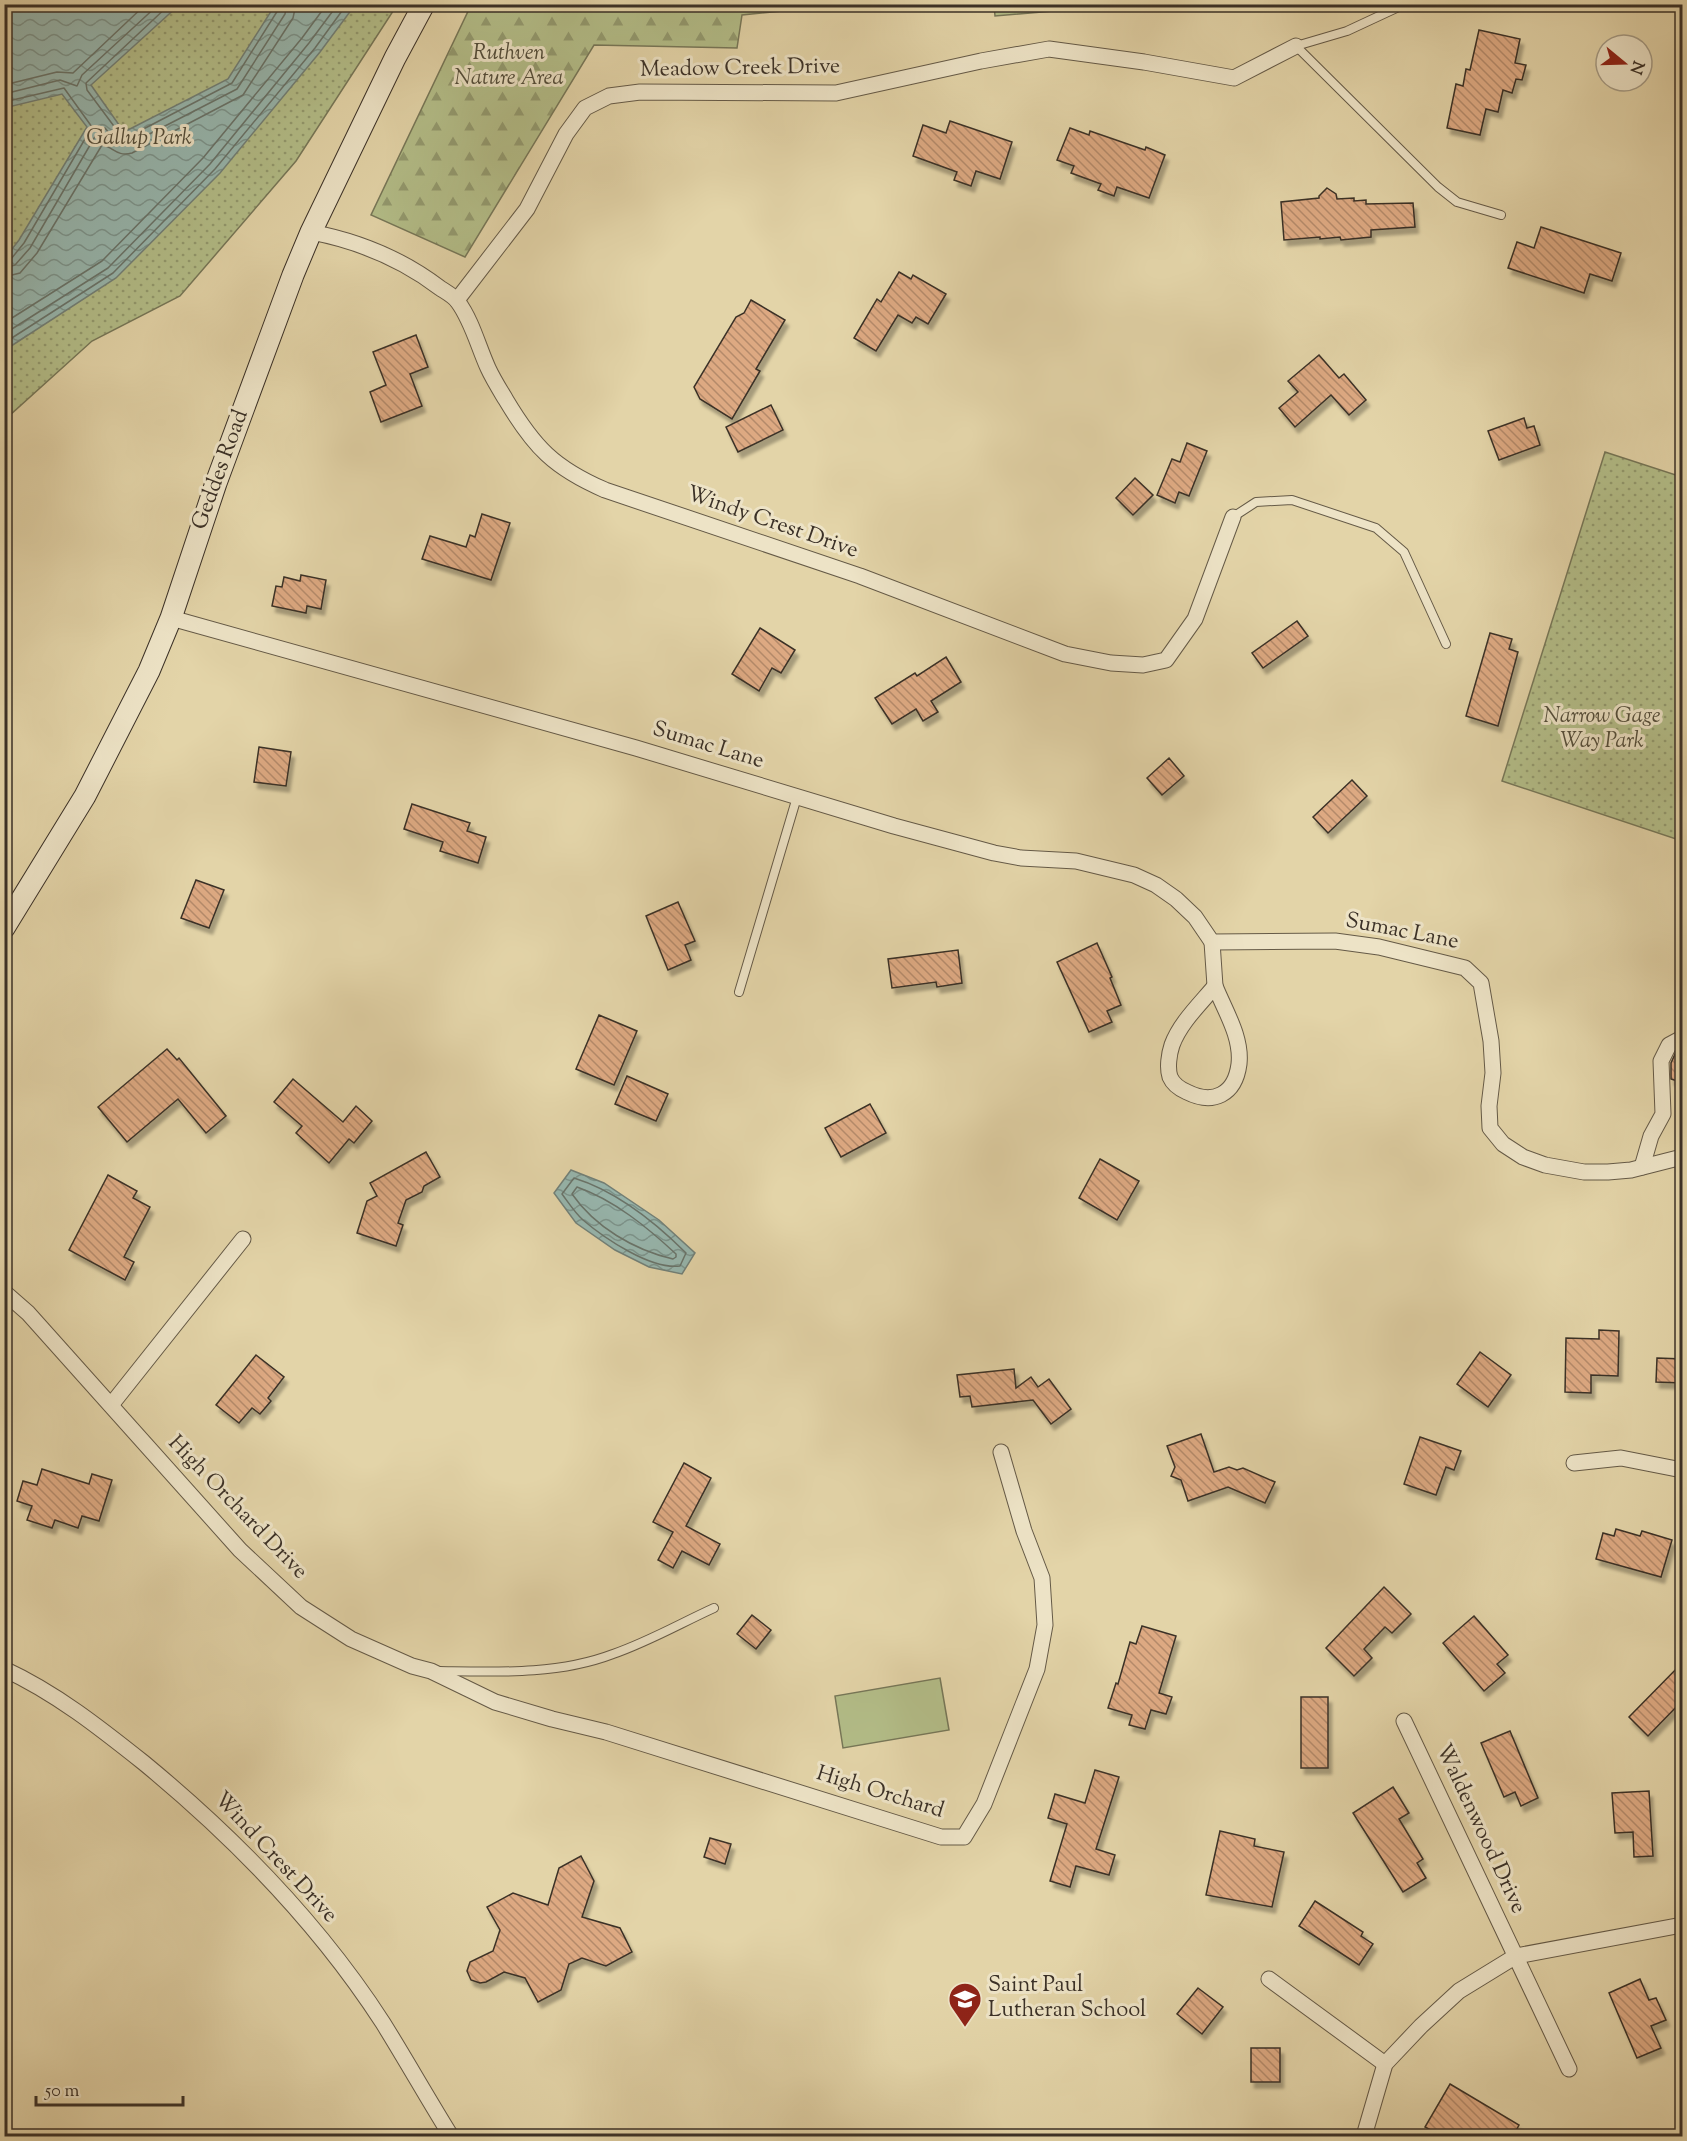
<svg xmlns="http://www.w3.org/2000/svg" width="1687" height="2141" viewBox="0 0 1687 2141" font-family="'Sorts Mill Goudy',serif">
  <defs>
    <pattern id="forest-firs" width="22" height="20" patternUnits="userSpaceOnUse" patternTransform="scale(1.5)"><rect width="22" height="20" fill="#b3bd88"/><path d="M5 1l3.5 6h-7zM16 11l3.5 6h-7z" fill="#939a6f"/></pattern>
    <pattern id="park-dots" width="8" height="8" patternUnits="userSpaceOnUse" patternTransform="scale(1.5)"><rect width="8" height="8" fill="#b3bd88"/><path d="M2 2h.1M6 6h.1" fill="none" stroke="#939a6f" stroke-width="1.8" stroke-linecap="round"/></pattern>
    <pattern id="water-waves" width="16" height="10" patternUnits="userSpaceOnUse" patternTransform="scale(1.5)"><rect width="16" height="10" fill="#97b7af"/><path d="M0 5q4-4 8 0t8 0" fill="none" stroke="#7c958e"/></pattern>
    <pattern id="building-back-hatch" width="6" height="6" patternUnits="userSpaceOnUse" patternTransform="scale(1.5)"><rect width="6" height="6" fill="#dda982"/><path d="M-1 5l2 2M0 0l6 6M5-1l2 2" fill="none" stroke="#b48a6a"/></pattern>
    <filter id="shadow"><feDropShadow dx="3.5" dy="6" stdDeviation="1.5" flood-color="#0004"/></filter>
  </defs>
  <rect width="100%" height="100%" fill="#e3d4a8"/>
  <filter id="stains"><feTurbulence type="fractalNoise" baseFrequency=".00333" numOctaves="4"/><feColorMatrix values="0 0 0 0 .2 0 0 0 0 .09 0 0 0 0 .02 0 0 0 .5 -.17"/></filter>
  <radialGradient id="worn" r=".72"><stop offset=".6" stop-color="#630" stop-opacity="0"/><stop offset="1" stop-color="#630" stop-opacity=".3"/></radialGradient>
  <!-- grass -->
  <polygon fill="#b3bd88" stroke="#777758" stroke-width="1.5" points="940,1678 949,1730 843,1748 835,1696"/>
  <!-- forest -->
  <g fill="url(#forest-firs)" stroke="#777758" stroke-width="1.5">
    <polygon points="471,5 471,4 843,5 742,15 737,48 594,45 465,257 371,215"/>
    <polygon points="994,5 994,4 1100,5 1099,7 995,16"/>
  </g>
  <!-- park -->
  <g fill="url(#park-dots)" stroke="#777758" stroke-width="1.5">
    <polygon points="5,5 397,5 296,161 180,296 92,341 10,415 5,417"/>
    <polygon points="1605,452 1682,477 1682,841 1502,781"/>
  </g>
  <!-- water -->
  <g fill="url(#water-waves)" stroke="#728179" stroke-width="1.5">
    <polygon points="5,4 179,5 91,85 124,132 228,79 275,5 355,5 320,52 220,173 116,278 5,350 5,258 19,240 87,127 62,94 8,107 5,124"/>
    <polygon points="571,1170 604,1183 659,1220 695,1253 682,1274 649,1267 615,1250 576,1223 554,1193"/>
  </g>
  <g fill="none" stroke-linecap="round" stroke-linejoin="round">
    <!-- shore -->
    <g stroke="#69746b" stroke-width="1.5">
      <polyline points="170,4 86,83 87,90 122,137 128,137 232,83 278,10 279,4"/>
      <polyline points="4,85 57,72 73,73 146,4"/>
      <polyline points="4,94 60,80 77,86 82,75 159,4"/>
      <polyline points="4,102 64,88 92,127 24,243 11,259 4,261"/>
      <polyline points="4,268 15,265 30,248 100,128 105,128 117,143 128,145 237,89 285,14 287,4"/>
      <path d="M 4,277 L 20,273 L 37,253 L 102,145 C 114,147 116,157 132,153 L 243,95 L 293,18 L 296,4"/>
      <polyline points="4,323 102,261 203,158 302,38 327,4"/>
      <polyline points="4,334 108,268 210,164 309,43 338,4"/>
      <polyline points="4,343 113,273 215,169 315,48 347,4"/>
      <path d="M 574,1178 C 616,1191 655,1222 686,1253 L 680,1266 C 651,1270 604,1238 583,1220 C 575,1213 568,1202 562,1194 Z"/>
      <path d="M 577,1187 C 614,1200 647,1227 676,1254 L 676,1257 L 673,1259 C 634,1250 595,1227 572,1194 Z"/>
    </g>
  </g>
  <!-- building -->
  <g fill="url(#building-back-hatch)" stroke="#3b3127" stroke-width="1.5" filter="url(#shadow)">
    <polygon points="1479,30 1520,39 1515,63 1526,65 1522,80 1516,79 1512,93 1503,90 1498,112 1486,109 1480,135 1447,128 1456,84 1463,86 1466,69 1470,70"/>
    <polygon points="950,121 1012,142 1000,179 976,171 971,186 954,180 957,172 913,156 923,125 946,133"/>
    <polygon points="1070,128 1089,135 1090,131 1145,150 1146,147 1165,155 1149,198 1117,187 1114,196 1098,190 1101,184 1071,173 1074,166 1057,160"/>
    <polygon points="1327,188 1336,194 1337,199 1354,198 1354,201 1366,200 1366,204 1413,203 1415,227 1371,230 1371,237 1341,240 1340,237 1320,239 1320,237 1284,240 1281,202 1319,198 1319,196"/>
    <polygon points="1541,227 1621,253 1612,281 1590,274 1584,293 1508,268 1517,242 1534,248"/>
    <polygon points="899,272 911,279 913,275 946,294 928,324 916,317 912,323 898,315 876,351 854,338 877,299 881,302"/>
    <polygon points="751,300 785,320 756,369 760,371 732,419 700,399 694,387 736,317 744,313"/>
    <polygon points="416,335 428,367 410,374 422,406 381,422 370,392 386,385 373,352"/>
    <polygon points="1319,355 1339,378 1344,374 1366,400 1349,415 1331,395 1295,427 1279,408 1298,392 1288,381"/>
    <polygon points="771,405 783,430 738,452 726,427"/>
    <polygon points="1524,418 1527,428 1534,426 1540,445 1499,460 1488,431"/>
    <polygon points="1187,443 1207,451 1189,496 1179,492 1175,503 1157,495 1172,459 1180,462"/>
    <polygon points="1135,478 1153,495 1133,515 1116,498"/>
    <polygon points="482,514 510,523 491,580 422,559 430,536 466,547 470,535 475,537"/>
    <polygon points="301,575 326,580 321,609 307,606 306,613 272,606 276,586 282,587 284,577 300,581"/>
    <polygon points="1297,621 1308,636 1263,668 1252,653"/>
    <polygon points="760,628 795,650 781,673 772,668 759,691 732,674"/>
    <polygon points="1490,633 1512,639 1509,649 1518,652 1498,726 1466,716"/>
    <polygon points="946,657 961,682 931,701 938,712 923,721 916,709 892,724 875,698 915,673 917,676"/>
    <polygon points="259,747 291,752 286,786 254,782"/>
    <polygon points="1169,758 1184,776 1162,795 1147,778"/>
    <polygon points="1352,780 1367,796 1328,833 1313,817"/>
    <polygon points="412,804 470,823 467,831 486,837 478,863 440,851 443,842 404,829"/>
    <polygon points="196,880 224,890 209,928 181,918"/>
    <polygon points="678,902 695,941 685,945 691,960 668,970 646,916"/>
    <polygon points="1097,943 1112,977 1110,978 1121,1005 1107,1011 1112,1022 1089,1032 1057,962"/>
    <polygon points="958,950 962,983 937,987 936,982 892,988 888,959"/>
    <polygon points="599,1015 637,1031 614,1085 576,1069"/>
    <polygon points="167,1049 177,1060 179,1058 226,1116 206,1133 178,1099 127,1142 98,1107"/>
    <polygon points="1683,1049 1683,1083 1671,1079 1671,1063 1676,1052"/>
    <polygon points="627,1076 668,1094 656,1121 615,1104"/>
    <polygon points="293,1079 343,1122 356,1106 372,1121 354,1143 349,1139 329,1163 296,1133 302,1126 274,1102"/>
    <polygon points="870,1104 886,1133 841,1157 825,1128"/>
    <polygon points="426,1152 440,1177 424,1186 422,1192 406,1200 398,1223 403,1225 396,1246 357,1233 367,1201 377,1196 370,1183"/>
    <polygon points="1100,1159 1139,1181 1117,1220 1079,1198"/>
    <polygon points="108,1175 137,1191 133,1198 150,1207 124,1257 134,1262 125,1280 69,1250"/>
    <polygon points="1599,1330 1619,1331 1618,1376 1591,1375 1591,1393 1565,1392 1566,1338 1599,1339"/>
    <polygon points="1480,1352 1511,1375 1488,1407 1457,1384"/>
    <polygon points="256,1355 284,1377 268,1398 271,1401 260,1414 252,1408 239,1423 216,1405"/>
    <polygon points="1657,1358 1683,1359 1683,1383 1656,1382"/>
    <polygon points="1014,1369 1016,1388 1031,1377 1038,1387 1049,1379 1071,1409 1051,1424 1033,1400 972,1407 970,1396 960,1397 957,1375"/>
    <polygon points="1201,1434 1214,1472 1229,1467 1237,1470 1243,1468 1275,1482 1265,1503 1228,1487 1188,1501 1181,1480 1171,1476 1175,1467 1167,1446"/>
    <polygon points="1420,1437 1461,1451 1454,1470 1446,1467 1436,1495 1404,1484"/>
    <polygon points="684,1463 711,1478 686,1526 720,1544 709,1565 682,1551 673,1568 658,1560 673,1532 653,1522"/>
    <polygon points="42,1469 89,1484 92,1474 112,1480 99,1521 82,1516 78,1528 55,1520 52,1528 27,1520 32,1506 17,1501 23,1481 37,1485"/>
    <polygon points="1616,1529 1640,1536 1642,1531 1672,1540 1661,1577 1596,1559 1603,1533 1614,1536"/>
    <polygon points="1384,1587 1411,1614 1392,1633 1385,1627 1364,1649 1372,1658 1354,1676 1326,1648"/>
    <polygon points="752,1615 771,1630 756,1649 737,1634"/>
    <polygon points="1474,1616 1508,1655 1497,1664 1505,1673 1484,1691 1443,1643"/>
    <polygon points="1142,1626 1176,1636 1159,1693 1172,1697 1166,1714 1151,1710 1145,1729 1129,1725 1132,1715 1108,1708 1116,1683 1118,1684 1130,1642 1136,1644"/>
    <polygon points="1683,1662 1683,1700 1648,1736 1629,1717"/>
    <rect x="1301" y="1697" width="27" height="71"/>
    <polygon points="1510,1731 1538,1798 1521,1806 1515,1792 1504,1797 1481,1743"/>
    <polygon points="1095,1770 1119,1777 1096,1849 1115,1855 1109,1875 1076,1866 1070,1887 1050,1881 1067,1824 1048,1818 1055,1794 1085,1803"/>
    <polygon points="1393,1787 1409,1813 1399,1819 1423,1859 1417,1863 1426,1878 1403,1892 1353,1813"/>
    <polygon points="1649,1791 1653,1856 1634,1857 1633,1832 1615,1833 1612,1793"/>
    <polygon points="1220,1831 1255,1839 1254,1846 1284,1852 1272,1907 1206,1895"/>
    <polygon points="710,1838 731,1844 725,1864 704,1857"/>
    <polygon points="581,1856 594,1881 582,1917 620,1928 632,1952 606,1966 582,1958 569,1964 561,1990 538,2002 525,1978 504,1972 486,1982 480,1983 471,1980 467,1971 470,1962 493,1951 500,1930 487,1907 513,1893 548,1905 559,1868"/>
    <polygon points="1315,1901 1363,1932 1361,1936 1373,1944 1359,1965 1299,1926"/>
    <polygon points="1640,1979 1649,2000 1656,1998 1666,2020 1651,2026 1661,2048 1637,2058 1609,1993"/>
    <polygon points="1198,1988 1223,2007 1202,2034 1177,2014"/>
    <rect x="1251" y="2048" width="29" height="34"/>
    <polygon points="1450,2084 1519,2125 1513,2136 1442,2136 1425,2127"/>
  </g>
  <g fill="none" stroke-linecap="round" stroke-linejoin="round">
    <!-- service casing -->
    <g stroke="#655a47" stroke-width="10">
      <g id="service">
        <polyline points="1405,4 1347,31 1296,46 1438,187 1457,202 1501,215"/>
        <polyline points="1233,517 1256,502 1292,500 1376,528 1404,552 1446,644"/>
        <polyline points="739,992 797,797"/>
        <path d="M 439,1671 C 497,1672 558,1675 613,1654 C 648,1642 681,1623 714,1608"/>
      </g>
    </g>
    <!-- minor casing -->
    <g stroke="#655a47" stroke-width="17">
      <g id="minor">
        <path d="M 311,232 C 358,241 402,259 440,288 C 446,292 454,296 458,302 C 472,321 478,346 488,368 C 493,379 500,390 506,400 C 534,447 554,468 605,490 L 860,576 L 1065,654 L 1111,663 L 1143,665 L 1166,660 L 1195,619 L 1233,517"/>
        <polyline points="457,300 527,209 566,134 585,108 609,96 640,92 836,93 981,61 1049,49 1144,62 1234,78 1296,46"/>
        <polyline points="171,618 636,748 894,826 994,853 1021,858 1076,861 1134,875 1156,885 1176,899 1195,917 1212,942 1335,941 1379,947 1465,968 1481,983 1491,1041 1493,1073 1489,1106 1490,1128 1503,1144 1523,1157 1545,1165 1584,1172 1608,1172 1631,1170 1682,1157"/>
        <polyline points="1212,942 1215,986"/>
        <path d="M 1215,986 C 1225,1011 1242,1037 1239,1064 C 1235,1095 1213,1105 1187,1092 C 1180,1089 1173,1084 1170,1077 C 1167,1068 1169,1054 1172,1045 C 1180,1023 1200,1004 1215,986 Z"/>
        <polyline points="1642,1167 1651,1136 1663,1114 1661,1061 1669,1045 1682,1038"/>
        <polyline points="4,1292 28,1313 240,1550 301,1607 351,1639 412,1666 431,1671 495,1702 552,1719 606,1732 941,1837 964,1837 984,1804 1037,1669 1045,1625 1042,1578 1024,1531 1001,1452"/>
        <polyline points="111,1405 243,1239"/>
        <polyline points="1574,1463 1621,1458 1682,1470"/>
        <path d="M 4,1669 C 56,1693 100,1728 144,1763 C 235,1838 319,1924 383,2023 C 406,2060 428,2099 451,2136"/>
        <polyline points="1404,1721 1569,2069"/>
        <polyline points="1269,1979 1385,2064"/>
        <polyline points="1364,2136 1385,2064 1421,2026 1459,1991 1516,1956 1682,1925"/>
      </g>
    </g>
    <!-- secondary casing -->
    <g stroke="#3b3127" stroke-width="23">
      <polyline id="secondary" points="4,928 85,796 149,671 171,618 216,483 293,275 311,232 395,58 424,4"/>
    </g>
    <!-- service -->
    <use href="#service" stroke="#ede3c6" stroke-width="8"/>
    <!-- minor -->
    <use href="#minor" stroke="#ede3c6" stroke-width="15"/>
    <!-- secondary -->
    <use href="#secondary" stroke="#ede3c6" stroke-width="21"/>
  </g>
  <!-- icons -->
  <defs>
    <g id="school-pin" transform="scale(1.725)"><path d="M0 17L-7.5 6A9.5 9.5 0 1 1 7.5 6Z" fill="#8f2418" stroke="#ede3c6"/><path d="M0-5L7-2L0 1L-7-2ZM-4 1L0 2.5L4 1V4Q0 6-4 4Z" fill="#fff"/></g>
  </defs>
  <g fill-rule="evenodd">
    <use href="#school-pin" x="965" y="1999"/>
  </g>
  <g text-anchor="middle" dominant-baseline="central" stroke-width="6" stroke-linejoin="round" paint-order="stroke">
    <!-- park labels -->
    <g font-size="22" font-style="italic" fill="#534d3a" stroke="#ede3c6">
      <text x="509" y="54">Ruthven<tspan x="509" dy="25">Nature Area</tspan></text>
      <text x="139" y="139">Gallup Park</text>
      <text x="1602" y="717">Narrow Gage<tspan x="1602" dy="25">Way Park</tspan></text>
    </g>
    <!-- street labels -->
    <g font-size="22" fill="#3b3127" stroke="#ede3c6">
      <text transform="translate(740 69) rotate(-1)">Meadow Creek Drive</text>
      <text transform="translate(221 470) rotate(-70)">Geddes Road</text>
      <text transform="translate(772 523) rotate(19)">Windy Crest Drive</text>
      <text transform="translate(708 746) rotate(17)">Sumac Lane</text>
      <text transform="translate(1402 932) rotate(11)">Sumac Lane</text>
      <text transform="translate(237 1508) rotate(46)">High Orchard Drive</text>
      <text transform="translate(880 1793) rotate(17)">High Orchard</text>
      <text transform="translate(1480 1829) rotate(65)">Waldenwood Drive</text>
      <text transform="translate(275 1858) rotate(47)">Wind Crest Drive</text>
    </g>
    <!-- poi labels -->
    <g font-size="22" fill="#3b3127" stroke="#ede3c6" text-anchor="start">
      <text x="988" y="1986">Saint Paul<tspan x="988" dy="25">Lutheran School</tspan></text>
    </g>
  </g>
  <!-- margin -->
  <rect width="1687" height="2141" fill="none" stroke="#e3d4a8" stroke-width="24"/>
  <rect x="6" y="6" width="1675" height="2129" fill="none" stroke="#3b3127" stroke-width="3"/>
  <rect x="12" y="12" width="1663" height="2117" fill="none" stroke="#3b3127" stroke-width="1.5"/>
  <!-- north arrow -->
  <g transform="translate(1624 63) rotate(109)"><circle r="28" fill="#ede3c6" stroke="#a69c86" stroke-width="1.5"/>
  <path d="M0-4.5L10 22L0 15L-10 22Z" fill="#8f2418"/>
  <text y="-9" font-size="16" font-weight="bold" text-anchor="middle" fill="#3b3127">N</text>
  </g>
  <!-- scale -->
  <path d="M36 2096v9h147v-9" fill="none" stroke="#3b3127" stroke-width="3"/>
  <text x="45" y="2096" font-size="18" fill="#3b3127" stroke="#ede3c6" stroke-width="4.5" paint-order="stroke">50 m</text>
  <rect width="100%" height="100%" filter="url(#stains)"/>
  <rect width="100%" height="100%" fill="url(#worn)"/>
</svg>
